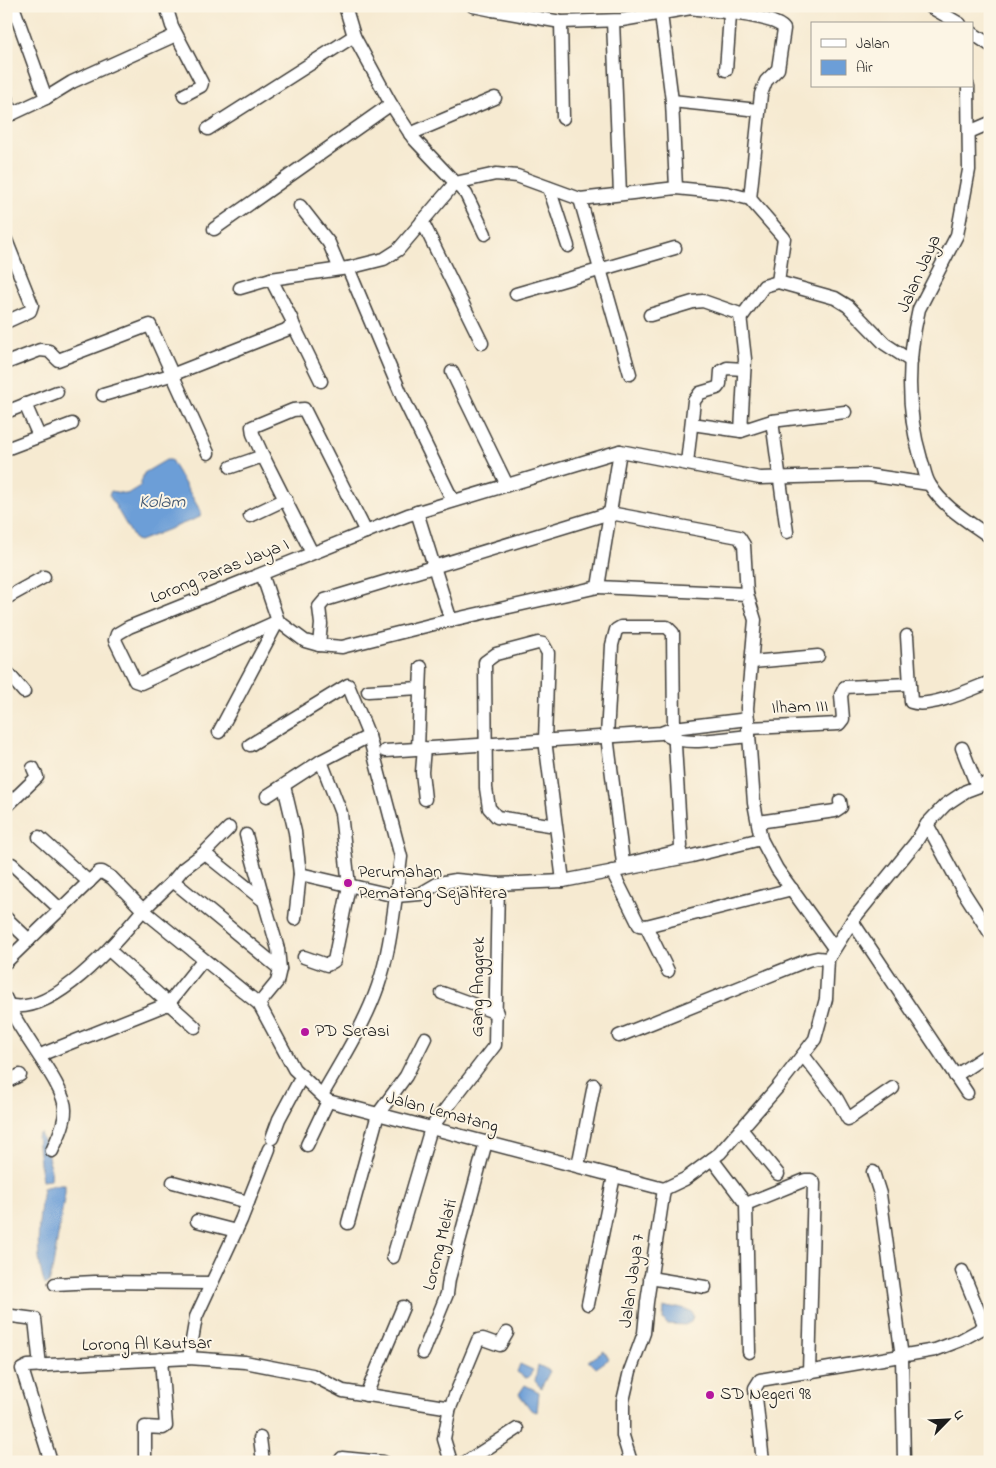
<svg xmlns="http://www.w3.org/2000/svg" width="996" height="1468" viewBox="0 0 996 1468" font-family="'Indie Flower',sans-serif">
  <rect width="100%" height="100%" fill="#fcf5e5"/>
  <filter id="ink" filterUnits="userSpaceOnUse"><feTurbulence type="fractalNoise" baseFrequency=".02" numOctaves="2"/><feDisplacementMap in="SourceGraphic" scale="10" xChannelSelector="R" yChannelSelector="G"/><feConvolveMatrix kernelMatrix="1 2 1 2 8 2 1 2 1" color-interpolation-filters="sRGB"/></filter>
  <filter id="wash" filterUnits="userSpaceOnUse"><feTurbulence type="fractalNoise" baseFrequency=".0096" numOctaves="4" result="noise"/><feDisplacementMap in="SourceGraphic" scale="20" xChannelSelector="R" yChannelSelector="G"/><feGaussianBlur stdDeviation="1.12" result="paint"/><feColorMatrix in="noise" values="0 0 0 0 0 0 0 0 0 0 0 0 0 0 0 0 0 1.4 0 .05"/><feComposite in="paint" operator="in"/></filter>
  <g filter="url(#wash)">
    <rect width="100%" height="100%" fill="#f6ead1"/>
    <!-- water -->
    <g fill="#6c9ed7" stroke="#445d7a">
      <polygon points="166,460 171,460 201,512 200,517 139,541 135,540 109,495 111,491 127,494 140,486 144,473"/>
      <path d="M 40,1133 C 46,1148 52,1163 50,1180 L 42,1181 L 37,1136 Z"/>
      <path d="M 53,1185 L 65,1185 L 65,1193 L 52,1272 L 49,1283 L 45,1285 C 34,1255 39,1219 43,1188 Z"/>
      <polygon points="678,1307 691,1311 693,1316 691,1322 685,1325 667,1324 663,1319 664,1308"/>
      <polygon points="604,1351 609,1359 596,1368 589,1361"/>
      <polygon points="520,1364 533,1370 529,1377 526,1378 517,1372"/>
      <polygon points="538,1365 550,1371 541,1388 535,1381"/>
      <polygon points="525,1385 539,1392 537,1412 531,1410 519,1394"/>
    </g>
  </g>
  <g filter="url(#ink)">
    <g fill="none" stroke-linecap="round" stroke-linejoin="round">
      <!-- street casing -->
      <g stroke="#3d3b37" stroke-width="15">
        <g id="street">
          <polyline points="166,6 172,26 202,83 201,86 184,95"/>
          <polyline points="345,6 354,36 391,104 413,138 466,194 485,234"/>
          <polyline points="473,6 493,10 494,6"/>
          <polyline points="929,6 960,24"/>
          <path d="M 691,8 C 709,11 776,15 784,29 L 778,69 L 766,81 L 761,94 L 750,199"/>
          <polyline points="493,10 561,22 622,20 691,8 692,6"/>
          <polyline points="661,14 672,101 676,188"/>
          <polyline points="613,21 620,194"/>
          <polyline points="561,22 563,118"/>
          <polyline points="972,33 990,45"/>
          <polyline points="726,70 730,15"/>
          <path d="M 968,86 L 969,170 L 957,235 L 919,309 C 907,360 906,409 921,459 C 924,467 925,478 930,485 C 944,508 968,521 990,537"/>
          <polyline points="6,98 12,114 6,116"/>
          <polyline points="46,98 72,82 176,35"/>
          <polyline points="672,101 758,110"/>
          <polyline points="12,114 46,98 13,6"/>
          <polyline points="208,129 354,36"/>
          <polyline points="969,132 990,123"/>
          <polyline points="410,134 495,98"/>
          <polyline points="549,188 568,246"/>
          <polyline points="580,199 630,374"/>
          <polyline points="300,206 329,243 340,269"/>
          <polyline points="422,221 482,343"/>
          <polyline points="214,229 391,104"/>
          <polyline points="6,240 32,305 30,311 6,322"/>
          <polyline points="348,268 402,396 453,501"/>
          <polyline points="240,288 271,279"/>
          <polyline points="516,294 675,248"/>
          <polyline points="650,315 693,302 703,301 743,315 764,286 778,282 835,298 848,306 885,344 911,361"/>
          <polyline points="740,315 745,359 741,431"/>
          <polyline points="293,324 321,381"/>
          <polyline points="6,363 40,350 49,351 58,360 150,325 208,453"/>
          <polyline points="452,372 507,485"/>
          <polyline points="103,395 174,374 286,330 293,324 292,320 271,279 348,268 384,259 398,250 455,183 496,174 517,176 580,199 676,188 727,193 750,199 784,238 778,282"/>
          <polyline points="25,404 39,436"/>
          <polyline points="6,412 57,392"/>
          <polyline points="692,424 741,431 772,421"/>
          <polyline points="6,449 72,424"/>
          <polyline points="263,456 312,553"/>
          <polyline points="687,463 694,401 700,393 717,388 720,384 721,371 727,368 744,369"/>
          <polyline points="231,467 263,456 253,434 252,427 293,410 304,409 366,532"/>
          <polyline points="417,512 451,621"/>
          <polyline points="250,516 286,499"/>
          <polyline points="787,532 772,421 845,412"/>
          <polyline points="262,574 278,621 305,641 319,645 342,647 438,623 598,587 620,451 760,478 868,475 929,484"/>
          <polyline points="598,587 747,594 755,620 747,708 754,803 761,839 777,869 834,948"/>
          <polyline points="6,595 8,597 44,577"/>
          <polyline points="278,621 141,683 135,681 115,640 117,634 129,627 408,515 620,451"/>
          <polygon points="621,627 667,627 673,633 674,728 681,846 680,850 675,852 626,864 623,863 607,736 612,645 616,630"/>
          <path d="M 907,636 L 911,702 C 929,709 972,689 990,682"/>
          <polyline points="319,645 321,624 319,607 325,600 610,513 739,537 744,545 747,594"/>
          <polyline points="752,662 818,656"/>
          <polyline points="6,671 24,692"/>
          <polyline points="368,691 420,688"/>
          <polyline points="748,728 839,724 843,719 841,695 845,687 908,684"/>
          <polyline points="219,732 278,621"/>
          <path d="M 668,736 C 685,746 728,738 749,736"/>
          <polyline points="250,745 348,685 369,736 401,857 396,896 420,894 439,883 456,880 498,884 563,881 692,856 761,839"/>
          <polyline points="424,748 422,772 425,799"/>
          <polyline points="962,748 977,786"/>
          <polyline points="418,749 421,667"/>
          <polyline points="385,751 661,733 674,728 748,719"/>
          <polyline points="284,786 295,832 300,874 295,919"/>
          <polyline points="267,796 321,761"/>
          <polyline points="6,807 37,777 33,768"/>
          <polyline points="758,822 835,811 841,807 840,801"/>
          <polyline points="927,824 963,891 990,933"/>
          <polyline points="556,826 497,817 489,808 486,788 485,662 496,654 538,643 543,644 548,653 545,740 563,881"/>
          <polyline points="246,835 264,901"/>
          <polyline points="39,837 89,882"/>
          <polyline points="204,853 264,901 278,949 280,969 277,982 259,1004"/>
          <polyline points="12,864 61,910"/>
          <polyline points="612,871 639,925 646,926 792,889"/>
          <path d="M 300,874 L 396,896 C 392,926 388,957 378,986 C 365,1024 342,1060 322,1095"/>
          <polyline points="173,881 183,869 204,853 229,828"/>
          <polyline points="6,918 29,940"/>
          <polyline points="852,921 967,1093"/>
          <polyline points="646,926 668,971"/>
          <polyline points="110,951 195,1027"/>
          <polyline points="304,957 327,965 334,961 349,886 341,813 321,761 369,736"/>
          <polyline points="6,962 99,872 102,872 112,878 143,910 173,881 280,969"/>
          <polyline points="442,993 497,1013"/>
          <path d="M 6,999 C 16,1030 67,1086 65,1111 C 65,1125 57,1139 52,1151"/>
          <path d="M 6,1004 C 50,1021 119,939 143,910 L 259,1004 L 294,1069 L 328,1101 L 664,1189"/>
          <polyline points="619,1036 808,960 817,958 828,959"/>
          <polyline points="45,1053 168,1004 203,960"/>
          <polyline points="803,1055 837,1099 848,1119 893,1088"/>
          <polyline points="955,1076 990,1053"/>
          <polyline points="6,1082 20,1075"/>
          <polyline points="741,1129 778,1174"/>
          <polyline points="272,1138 279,1119 302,1076"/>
          <polyline points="307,1145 328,1101"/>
          <polyline points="712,1159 746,1204 749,1352"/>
          <polyline points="578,1166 594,1085"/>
          <polyline points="873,1172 880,1194 902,1357 904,1462"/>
          <polyline points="173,1182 248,1202"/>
          <polyline points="664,1189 685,1179 720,1153 777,1088 815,1039 826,999 828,959 852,921 916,842 927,824 945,805 966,791 990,782"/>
          <polyline points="746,1204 805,1180 811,1180 814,1183 809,1373"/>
          <polyline points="197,1221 236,1231"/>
          <polyline points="348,1223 378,1114 406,1076 425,1038"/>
          <polyline points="393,1257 431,1128 495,1045 498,884"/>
          <polyline points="962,1271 985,1327"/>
          <polyline points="650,1278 705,1287"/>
          <polyline points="55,1284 95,1282 211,1283"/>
          <polyline points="588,1304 614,1176"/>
          <polyline points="12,1316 35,1319 40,1366"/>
          <polyline points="423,1353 447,1294 449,1279 486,1142"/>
          <polyline points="189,1358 196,1317 241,1220 269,1149"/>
          <polyline points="366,1395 403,1307"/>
          <polyline points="449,1410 478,1340 483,1339 500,1345 507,1333"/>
          <polyline points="260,1438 263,1462"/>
          <polyline points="51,1462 22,1369 28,1366 189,1358 245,1362 312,1375 343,1391 445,1407 449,1412 444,1439 451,1462"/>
          <polyline points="145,1462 145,1427 163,1428 166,1426 161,1359"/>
          <polyline points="339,1462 342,1458 383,1462"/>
          <polyline points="466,1462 517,1429"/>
          <polyline points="631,1462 623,1436 623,1401 630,1371 644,1333 647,1302 664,1189"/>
          <polyline points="763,1462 755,1388 760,1380 935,1350 961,1340 990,1324"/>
        </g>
      </g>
      <!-- street -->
      <use href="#street" stroke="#fff" stroke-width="12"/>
    </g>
  </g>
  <!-- markers -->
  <g fill="#b5179e" stroke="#fcf5e5" stroke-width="2">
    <circle cx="348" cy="883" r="5"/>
    <circle cx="305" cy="1032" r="5"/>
    <circle cx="710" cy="1395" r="5"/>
  </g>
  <g text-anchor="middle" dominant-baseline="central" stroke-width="4" stroke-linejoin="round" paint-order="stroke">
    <!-- street labels -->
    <g font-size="18" fill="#1c1c1c" stroke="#fcf5e5">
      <text transform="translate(920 274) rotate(-66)">Jalan Jaya</text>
      <text transform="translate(220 572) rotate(-22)">Lorong Paras Jaya I</text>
      <text transform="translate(800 708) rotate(-2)">Ilham III</text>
      <text transform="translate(479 987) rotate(-89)">Gang Anggrek</text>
      <text transform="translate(442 1113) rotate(15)">Jalan Lematang</text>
      <text transform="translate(441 1245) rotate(-76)">Lorong Melati</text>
      <text transform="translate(633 1281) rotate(-82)">Jalan Jaya 7</text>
      <text transform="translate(147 1345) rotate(-1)">Lorong Al Kautsar</text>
    </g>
    <!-- poi labels -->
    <g font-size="18" fill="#1c1c1c" stroke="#fcf5e5" text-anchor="start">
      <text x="358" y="873">Perumahan<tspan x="358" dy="21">Pematang Sejahtera</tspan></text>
      <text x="315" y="1032">PD Serasi</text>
      <text x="720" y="1395">SD Negeri 98</text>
    </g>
    <!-- water labels -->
    <g font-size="19" font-style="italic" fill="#405670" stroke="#fcf5e5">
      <text x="162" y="502">Kolam</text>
    </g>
  </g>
  <!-- margin -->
  <rect width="996" height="1468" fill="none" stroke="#fcf5e5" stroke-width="25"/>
  <!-- legend -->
  <rect x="811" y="22" width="162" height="65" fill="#fcf5e5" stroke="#a29e95"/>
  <rect x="821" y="39" width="25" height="8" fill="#ffffff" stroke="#a29e95"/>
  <text x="856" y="48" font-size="15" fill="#1c1c1c">Jalan</text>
  <rect x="821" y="60" width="25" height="15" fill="#6c9ed7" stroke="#a29e95"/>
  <text x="856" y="72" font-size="15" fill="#1c1c1c">Air</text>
  <!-- north arrow -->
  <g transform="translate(948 1420) rotate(66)" stroke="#fcf5e5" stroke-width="4" paint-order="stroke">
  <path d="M0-4L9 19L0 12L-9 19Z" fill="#1c1c1c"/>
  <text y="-8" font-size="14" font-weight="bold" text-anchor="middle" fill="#1c1c1c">U</text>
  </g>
</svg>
